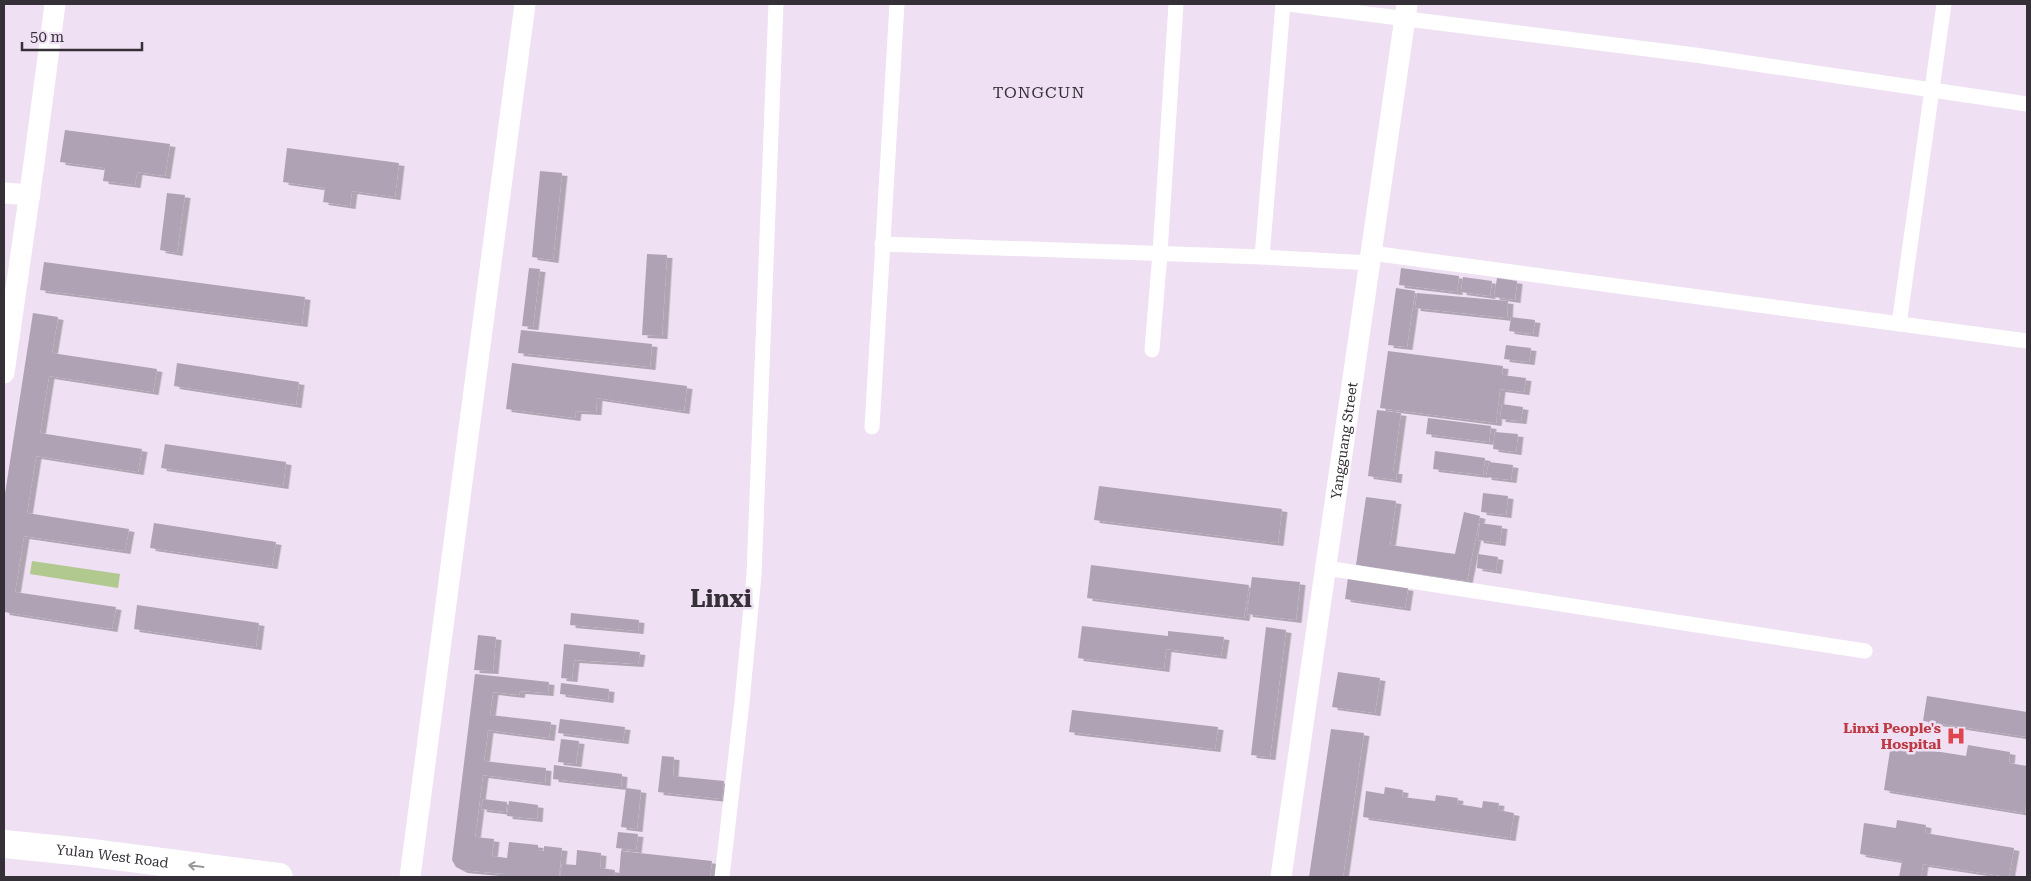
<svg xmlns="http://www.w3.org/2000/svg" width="2031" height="881" viewBox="0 0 2031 881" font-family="'Roboto Serif',serif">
  <defs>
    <filter id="shadow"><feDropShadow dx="5.5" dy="3" stdDeviation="0" flood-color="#0004"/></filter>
  </defs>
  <rect width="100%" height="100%" fill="#efe0f3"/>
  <!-- green -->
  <polygon fill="#b1c88e" points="32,561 120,574 118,588 30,574"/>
  <!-- building -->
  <g fill="#afa2b4" filter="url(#shadow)">
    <polygon points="65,130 170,144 165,176 137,172 135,185 103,181 105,168 60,162"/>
    <polygon points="287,148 399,163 395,197 352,191 350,206 323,202 325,188 283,182"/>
    <polygon points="540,171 562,173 553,260 532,257"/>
    <polygon points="167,193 185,195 177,253 160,250"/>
    <polygon points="647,254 667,255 662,336 642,335"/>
    <polygon points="44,262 305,297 302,324 40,290"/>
    <polygon points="529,268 540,269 533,327 522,326"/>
    <polygon points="1401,268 1459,276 1457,292 1399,285"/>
    <polygon points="1463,277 1492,281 1490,296 1461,292"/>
    <polygon points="1497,278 1517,281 1515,300 1494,297"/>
    <polygon points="1396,288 1415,291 1407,347 1388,345"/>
    <polygon points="1417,293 1508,301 1507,318 1415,308"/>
    <polygon points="33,313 58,317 52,353 157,369 153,392 49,376 40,433 142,449 138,472 36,456 27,513 129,529 125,551 24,536 15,592 116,607 112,629 4,612 4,500"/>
    <polygon points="1511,317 1535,320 1533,334 1509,331"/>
    <polygon points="521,330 652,344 650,367 518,353"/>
    <polygon points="1506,345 1531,348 1529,362 1504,359"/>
    <polygon points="1388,351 1503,366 1502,375 1526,378 1524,392 1500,389 1496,423 1380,408"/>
    <polygon points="177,363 299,382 296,405 174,386"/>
    <polygon points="512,363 687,386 684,411 597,398 596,412 576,411 575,418 506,409"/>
    <polygon points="1502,404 1523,407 1521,421 1500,419"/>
    <polygon points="1377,410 1401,413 1393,471 1397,471 1396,480 1368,476"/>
    <polygon points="1428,418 1491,426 1489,442 1426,434"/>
    <polygon points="1495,432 1518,434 1516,452 1493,449"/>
    <polygon points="165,444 286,462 283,486 161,468"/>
    <polygon points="1435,451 1485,458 1483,475 1433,469"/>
    <polygon points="1489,462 1513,465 1511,480 1486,477"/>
    <polygon points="1099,486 1282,509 1278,543 1094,520"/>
    <polygon points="1483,493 1508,496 1506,515 1481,512"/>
    <polygon points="1366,497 1396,501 1390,545 1455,554 1464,512 1480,516 1467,581 1356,565"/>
    <polygon points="154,523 276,542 272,566 150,548"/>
    <polygon points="1480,523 1502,526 1500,543 1478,540"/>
    <polygon points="1478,554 1498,557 1496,571 1477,568"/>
    <polygon points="1091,565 1249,585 1244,618 1087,598"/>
    <polygon points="1252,577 1300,582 1296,620 1247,614"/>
    <polygon points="1348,578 1408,588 1405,608 1345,599"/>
    <polygon points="137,605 259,623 256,647 134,629"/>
    <polygon points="571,613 639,620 638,631 570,625"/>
    <polygon points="1082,626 1168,636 1168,631 1224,637 1221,656 1166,649 1164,669 1078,658"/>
    <polygon points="1266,627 1286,630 1270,757 1251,755"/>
    <polygon points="478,635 496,637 493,671 474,670"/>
    <polygon points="564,644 640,652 638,664 574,660 572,679 561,678"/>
    <polygon points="1338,672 1380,678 1375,713 1332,707"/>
    <polygon points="475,674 549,682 548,693 520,691 519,695 493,692 490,715 551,722 549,738 488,730 484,761 546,768 545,783 483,775 475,837 494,839 492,856 507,858 509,842 538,845 538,850 544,851 544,846 562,848 559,877 505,877 505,874 462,870 456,867 452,860"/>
    <polygon points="561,683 609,689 608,700 560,694"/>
    <polygon points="1927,696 2027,712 2027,737 1923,721"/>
    <polygon points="1072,710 1218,727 1215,749 1069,732"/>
    <polygon points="560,719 625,727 623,741 558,733"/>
    <polygon points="1331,729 1364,733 1343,877 1309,877"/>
    <polygon points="561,739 579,741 576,764 558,762"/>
    <polygon points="1891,744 1966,756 1968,745 2010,752 2009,763 2027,766 2027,797 2025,813 1884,790"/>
    <polygon points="662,756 674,757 673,776 724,781 722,799 658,792"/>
    <polygon points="554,765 622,774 621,787 553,779"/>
    <polygon points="1385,787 1403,790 1402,797 1435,801 1436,795 1458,798 1457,804 1482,808 1483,801 1499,803 1498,810 1514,813 1510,838 1363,817 1366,791 1384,794"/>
    <polygon points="626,788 641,790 637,829 621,827"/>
    <polygon points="483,799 507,802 506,812 481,809"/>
    <polygon points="509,801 538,805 537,819 507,816"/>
    <polygon points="1897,820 1926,825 1925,833 2014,848 2009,877 1923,864 1921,877 1899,877 1902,861 1860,854 1864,823 1896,828"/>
    <polygon points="618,832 638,834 636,850 616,848"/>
    <polygon points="577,850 601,853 600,868 615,870 614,877 560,877 562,864 576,865"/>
    <polygon points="621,851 712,861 710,877 619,877"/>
  </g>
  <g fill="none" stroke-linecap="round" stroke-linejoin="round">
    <!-- street -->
    <g stroke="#fff" stroke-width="15">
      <polyline points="1288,4 1695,55 2027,104"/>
      <polyline points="882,244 1262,257 1370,263"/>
      <polyline points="1371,253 2027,341"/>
      <polyline points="1262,257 1283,4"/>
      <polyline points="1899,324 1944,4"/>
      <polyline points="1152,350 1160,253 1176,4"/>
      <polyline points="872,427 897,4"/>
      <polyline points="1326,568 1865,651"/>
      <polyline points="722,877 742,702 754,575 776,4"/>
    </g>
    <!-- secondary -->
    <g stroke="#fff" stroke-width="21">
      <polyline points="4,193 30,195"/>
      <polyline points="4,373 34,163 55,4"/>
      <polyline points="410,877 525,4"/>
      <path id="s1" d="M 1281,877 L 1407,4"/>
    </g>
    <!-- highway -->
    <path stroke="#fff" stroke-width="28" id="s2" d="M 4,844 L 84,852 L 279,877"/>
  </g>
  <!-- one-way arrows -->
  <defs><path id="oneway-shaft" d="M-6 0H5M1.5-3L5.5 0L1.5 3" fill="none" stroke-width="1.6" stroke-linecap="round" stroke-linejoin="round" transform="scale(1.25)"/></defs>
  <use stroke="#9a989b" href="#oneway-shaft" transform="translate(196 866) rotate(-173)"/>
  <!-- icons -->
  <defs>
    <g id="hospital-bare" transform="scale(1.5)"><path d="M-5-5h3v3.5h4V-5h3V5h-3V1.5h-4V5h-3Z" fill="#e0444e" stroke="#efe0f3" stroke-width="2.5" paint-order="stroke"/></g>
  </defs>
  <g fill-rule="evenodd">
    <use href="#hospital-bare" x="1956" y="736"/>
  </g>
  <g text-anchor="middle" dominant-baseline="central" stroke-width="5" stroke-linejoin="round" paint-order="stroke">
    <!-- street labels -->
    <g font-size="14" fill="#353037" stroke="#efe0f3">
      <text stroke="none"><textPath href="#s1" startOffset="441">Yangguang Street</textPath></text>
      <text stroke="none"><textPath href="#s2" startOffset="109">Yulan West Road</textPath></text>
    </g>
    <!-- health labels -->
    <g font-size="14" font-weight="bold" fill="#be3a42" stroke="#efe0f3" text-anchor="end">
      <text x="1941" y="728">Linxi People's<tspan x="1941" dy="16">Hospital</tspan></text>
    </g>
    <!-- quarter labels -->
    <g font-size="16" letter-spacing="1" fill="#353037" stroke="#efe0f3">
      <text x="1039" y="92">TONGCUN</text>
    </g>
    <!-- town labels -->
    <g font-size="24" font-weight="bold" fill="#353037" stroke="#efe0f3">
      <text x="721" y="599">Linxi</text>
    </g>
  </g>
  <!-- border -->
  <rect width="2031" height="881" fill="none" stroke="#353037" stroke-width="10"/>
  <!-- scale -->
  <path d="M22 42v8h120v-8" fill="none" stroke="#353037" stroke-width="2.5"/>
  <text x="30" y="42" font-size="15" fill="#353037" stroke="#efe0f3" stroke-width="4" paint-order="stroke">50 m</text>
</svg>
